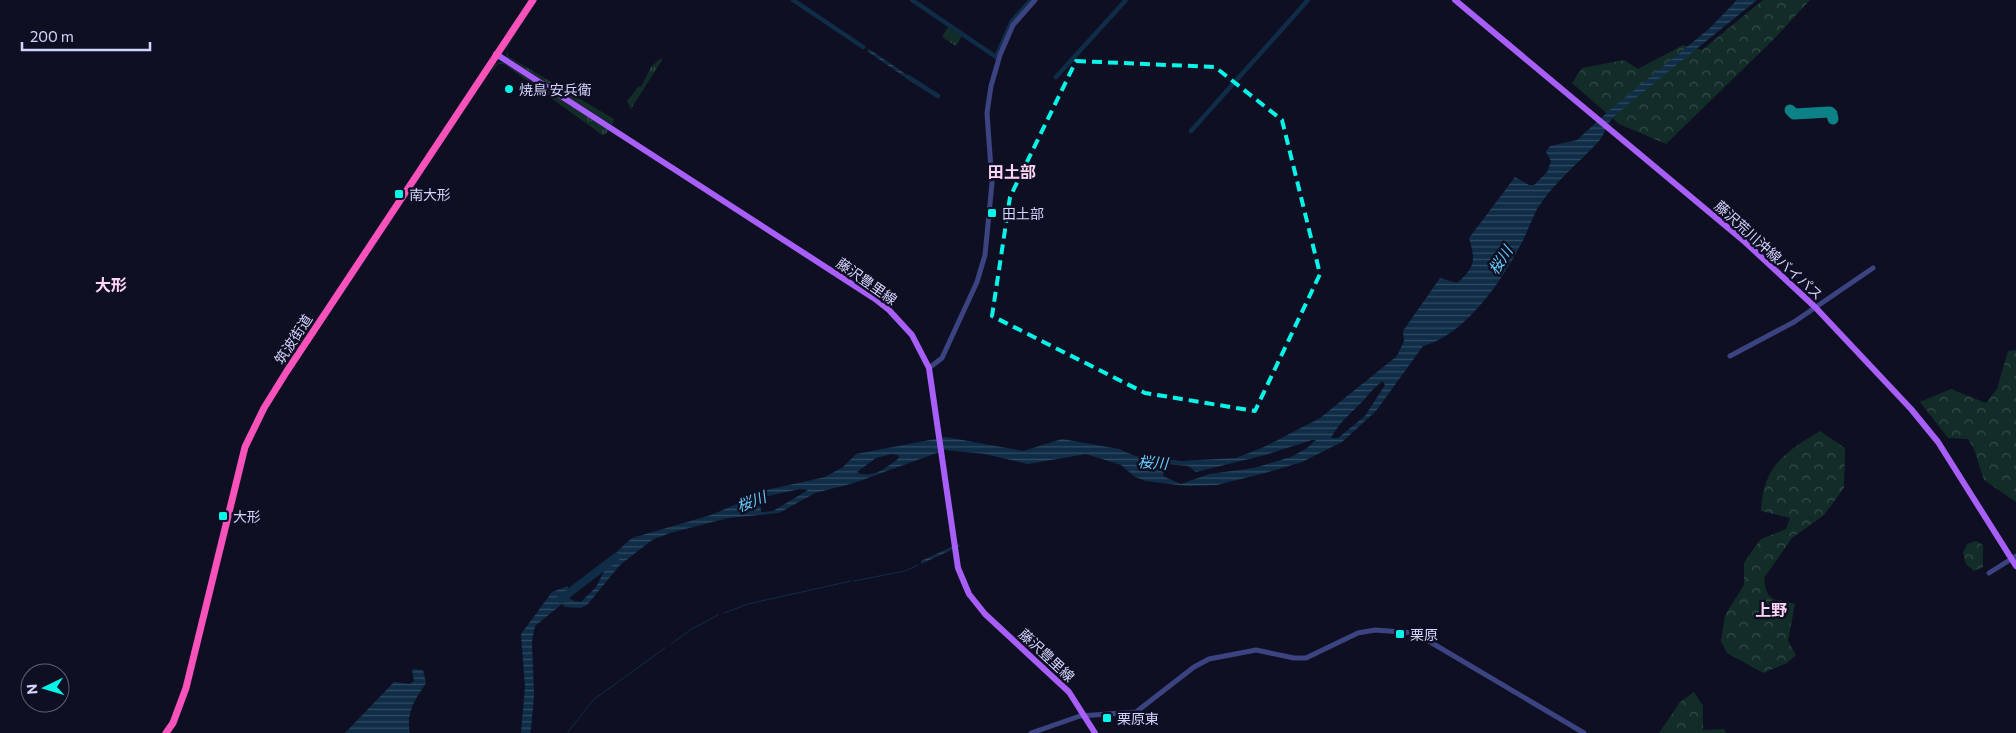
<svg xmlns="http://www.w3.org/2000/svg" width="2016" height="733" viewBox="0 0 2016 733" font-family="Commissioner,'Noto Sans JP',sans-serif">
  <defs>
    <pattern id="grass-tufts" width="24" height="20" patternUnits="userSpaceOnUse" patternTransform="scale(1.25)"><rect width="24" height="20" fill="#122d28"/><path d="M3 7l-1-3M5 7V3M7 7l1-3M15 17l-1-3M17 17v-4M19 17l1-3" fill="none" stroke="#344b48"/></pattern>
    <pattern id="forest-crowns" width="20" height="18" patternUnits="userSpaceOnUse" patternTransform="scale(1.25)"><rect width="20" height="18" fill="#122d28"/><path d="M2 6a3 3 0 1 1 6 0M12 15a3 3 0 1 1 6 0" fill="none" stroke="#344b48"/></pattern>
    <pattern id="water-rules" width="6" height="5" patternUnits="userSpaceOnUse" patternTransform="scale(1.25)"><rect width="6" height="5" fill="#102d47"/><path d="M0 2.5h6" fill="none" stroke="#324b62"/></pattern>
  </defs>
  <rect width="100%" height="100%" fill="#0f0f23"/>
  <!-- grass -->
  <g fill="url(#grass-tufts)">
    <polygon points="948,27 962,36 956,46 942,37"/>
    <polygon points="518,29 506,50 509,57 614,119 612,125 507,57 506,48"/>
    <polygon points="661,58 662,60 631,109 627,101 639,86 641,87 651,67"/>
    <polygon points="501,62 504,63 608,130 606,134 602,135 590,126 504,64 498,64 488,76 496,64"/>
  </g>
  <!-- forest -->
  <g fill="url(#forest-crowns)">
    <polygon points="1763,0 1810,0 1774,39 1666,144 1619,124 1572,83 1582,68 1624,60 1638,69 1683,45 1702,50"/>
    <polygon points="2016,350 2016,502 1984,480 1974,449 1968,439 1948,438 1920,402 1951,389 1986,403 1997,389 2008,351"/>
    <path d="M 1820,431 L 1845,448 L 1844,488 L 1824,515 L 1792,538 L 1764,578 C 1766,601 1774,600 1795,604 L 1788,641 L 1796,655 L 1787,663 L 1763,673 L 1727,653 L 1721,641 L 1725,615 L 1744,585 L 1744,563 L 1754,548 L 1761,539 L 1786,529 L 1790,518 L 1761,511 C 1763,466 1784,453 1820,431 Z"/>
    <polygon points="1976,541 1983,545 1983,567 1974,571 1966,564 1963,553 1967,544"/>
    <polygon points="1694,692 1703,706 1703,730 1724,729 1726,733 1659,733 1680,702"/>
  </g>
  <!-- water -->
  <g fill="url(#water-rules)" fill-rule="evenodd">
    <path d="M 1737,0 L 1757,0 L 1627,105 C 1621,110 1615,115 1610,121 C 1606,127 1604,135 1599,141 C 1579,163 1553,183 1537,209 C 1532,219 1528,230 1523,240 C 1504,278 1466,335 1423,346 L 1376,411 L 1342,442 L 1302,462 L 1265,473 L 1217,485 L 1186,486 L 1146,481 L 1135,477 L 1121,465 L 1086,454 L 1028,464 L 985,454 L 945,450 L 854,483 L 815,493 L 779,513 L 728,518 L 670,533 L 652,540 L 620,565 L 587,605 L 580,608 L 565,607 L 562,604 L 535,626 L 532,641 L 534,696 L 531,729 L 530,733 L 521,733 L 525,687 L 521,634 L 552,592 L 568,586 L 569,598 L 574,601 L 581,602 L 596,587 L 612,556 L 632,538 L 711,515 L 744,501 L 753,493 L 825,477 L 843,467 L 856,454 L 946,437 L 1023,451 L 1062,439 L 1119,449 L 1135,456 L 1181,461 L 1236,458 L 1264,447 L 1320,418 L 1397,356 L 1404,341 L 1403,331 L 1440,278 L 1457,283 C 1475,267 1476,261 1469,238 L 1515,177 L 1529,185 L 1534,185 L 1547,172 L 1551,161 L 1546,152 L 1550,146 L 1577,140 L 1611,109 L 1710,28 ZM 1383,381 L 1385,385 L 1365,416 L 1338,438 L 1331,438 C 1341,421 1344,420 1357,407 C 1367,398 1372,388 1383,381 ZM 1312,440 L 1316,440 L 1307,448 L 1291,457 L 1254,468 L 1209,474 L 1181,484 L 1163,476 L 1166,464 L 1188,466 L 1196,472 L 1265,455 ZM 892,454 L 898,455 L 899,458 C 887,467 872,480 857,472 L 876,458 ZM 800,489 L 808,490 L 773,511 L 761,512 L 760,500 L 763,497 Z"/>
    <polygon points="869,49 913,79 912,82 867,51"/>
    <polygon points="958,544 960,546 921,564 921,561"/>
    <path d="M 412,669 L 423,670 L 426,683 C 415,700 406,712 410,733 L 345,733 L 394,682 L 410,684 L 414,681 Z"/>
  </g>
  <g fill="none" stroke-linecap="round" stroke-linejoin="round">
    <!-- stream -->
    <g stroke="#102d47" stroke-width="1">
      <polyline points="854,581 905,571 918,565"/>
      <polyline points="724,613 748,604 851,581"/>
      <polyline points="671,644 690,630 718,615"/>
      <polyline points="568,732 593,700 665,648"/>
    </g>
    <!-- canal -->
    <g stroke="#102d47" stroke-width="4.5">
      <polyline points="793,0 863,47"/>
      <polyline points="912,0 996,57 1012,21 1031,0"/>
      <polyline points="908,77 938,96"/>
      <polyline points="1056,77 1126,0"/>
      <polyline points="1191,131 1308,0"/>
    </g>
    <!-- river -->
    <polyline stroke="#102d47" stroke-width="8" points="561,599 616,557"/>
    <!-- taxiway -->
    <polyline stroke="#0c8286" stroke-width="11" points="1790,110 1794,114 1830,112 1832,114 1833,119"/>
    <!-- minor -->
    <g stroke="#3c4381" stroke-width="5">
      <polyline points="1730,356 1794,322 1873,268"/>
      <polyline points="929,368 942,358 977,282 985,255 992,183 987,113 991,86 1000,55 1013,25 1035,0"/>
      <polyline points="1989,573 2016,556"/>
      <polyline points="1031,733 1080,716 1136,712 1194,667 1209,659 1256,650 1294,658 1306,658 1358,633 1375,630 1415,633 1584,733"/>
    </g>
    <!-- major -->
    <g stroke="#a85ef9" stroke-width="6">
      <polyline points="1455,0 1745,242 1815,307 1911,409 1938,442 2016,566"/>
      <polyline points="496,54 875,299 889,310 912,335 929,368 958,568 969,594 985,614 1069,692 1095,733"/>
    </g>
    <!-- highway -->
    <polyline stroke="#f952bb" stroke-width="7" points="166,733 173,723 186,688 245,447 264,408 287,371 533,0"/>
  </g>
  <!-- marked area -->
  <path fill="none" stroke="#09f4e8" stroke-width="4" stroke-dasharray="10 6" stroke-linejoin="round" d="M 1076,61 L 1215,67 L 1282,120 L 1320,274 L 1255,411 L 1145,393 L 992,316 L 1010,197 Z"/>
  <!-- markers -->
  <g fill="#09f4e8" stroke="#0f0f23" stroke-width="2">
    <circle cx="509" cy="89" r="5"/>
    <rect x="394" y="189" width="10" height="10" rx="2.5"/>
    <rect x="987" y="208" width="10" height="10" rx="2.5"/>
    <rect x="218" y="511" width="10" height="10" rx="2.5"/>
    <rect x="1395" y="629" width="10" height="10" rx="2.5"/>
    <rect x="1102" y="713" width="10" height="10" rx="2.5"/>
  </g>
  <g text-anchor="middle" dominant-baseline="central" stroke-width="5" stroke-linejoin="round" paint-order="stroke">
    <!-- poi labels -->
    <g font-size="14" fill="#d3d5fd" stroke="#0f0f23" text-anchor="start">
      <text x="519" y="89">焼鳥 安兵衛</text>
      <text x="409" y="194">南大形</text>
      <text x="1002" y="213">田土部</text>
      <text x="233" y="516">大形</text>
      <text x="1410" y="634">栗原</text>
      <text x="1117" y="718">栗原東</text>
    </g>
    <!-- street labels -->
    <g font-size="14" fill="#d3d5fd" stroke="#0f0f23">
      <text transform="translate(1769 250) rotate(42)">藤沢荒川沖線バイパス</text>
      <text transform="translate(867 281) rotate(35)">藤沢豊里線</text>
      <text transform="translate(293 339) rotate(-57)">筑波街道</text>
      <text transform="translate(1047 655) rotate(43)">藤沢豊里線</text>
    </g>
    <!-- water labels -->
    <g font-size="15" font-style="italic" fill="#65cbfa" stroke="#0f0f23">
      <text transform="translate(1500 260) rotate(-57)">桜川</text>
      <text transform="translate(1153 462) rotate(4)">桜川</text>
      <text transform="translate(751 501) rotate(-21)">桜川</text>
    </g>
    <!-- quarter labels -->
    <g font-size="16" font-weight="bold" fill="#fed5f5" stroke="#0f0f23">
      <text x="1012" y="171">田土部</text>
      <text x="111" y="284">大形</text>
      <text x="1771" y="609">上野</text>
    </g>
  </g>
  <!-- north arrow -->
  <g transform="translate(45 688) rotate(265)"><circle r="24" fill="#0f0f23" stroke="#5d5e7a"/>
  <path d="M0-4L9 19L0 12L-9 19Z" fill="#09f4e8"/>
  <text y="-8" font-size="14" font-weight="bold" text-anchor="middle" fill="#d3d5fd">N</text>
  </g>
  <!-- scale -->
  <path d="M22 42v8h128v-8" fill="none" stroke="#d3d5fd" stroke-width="2.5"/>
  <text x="30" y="42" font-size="15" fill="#d3d5fd" stroke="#0f0f23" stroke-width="4" paint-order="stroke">200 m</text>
</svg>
